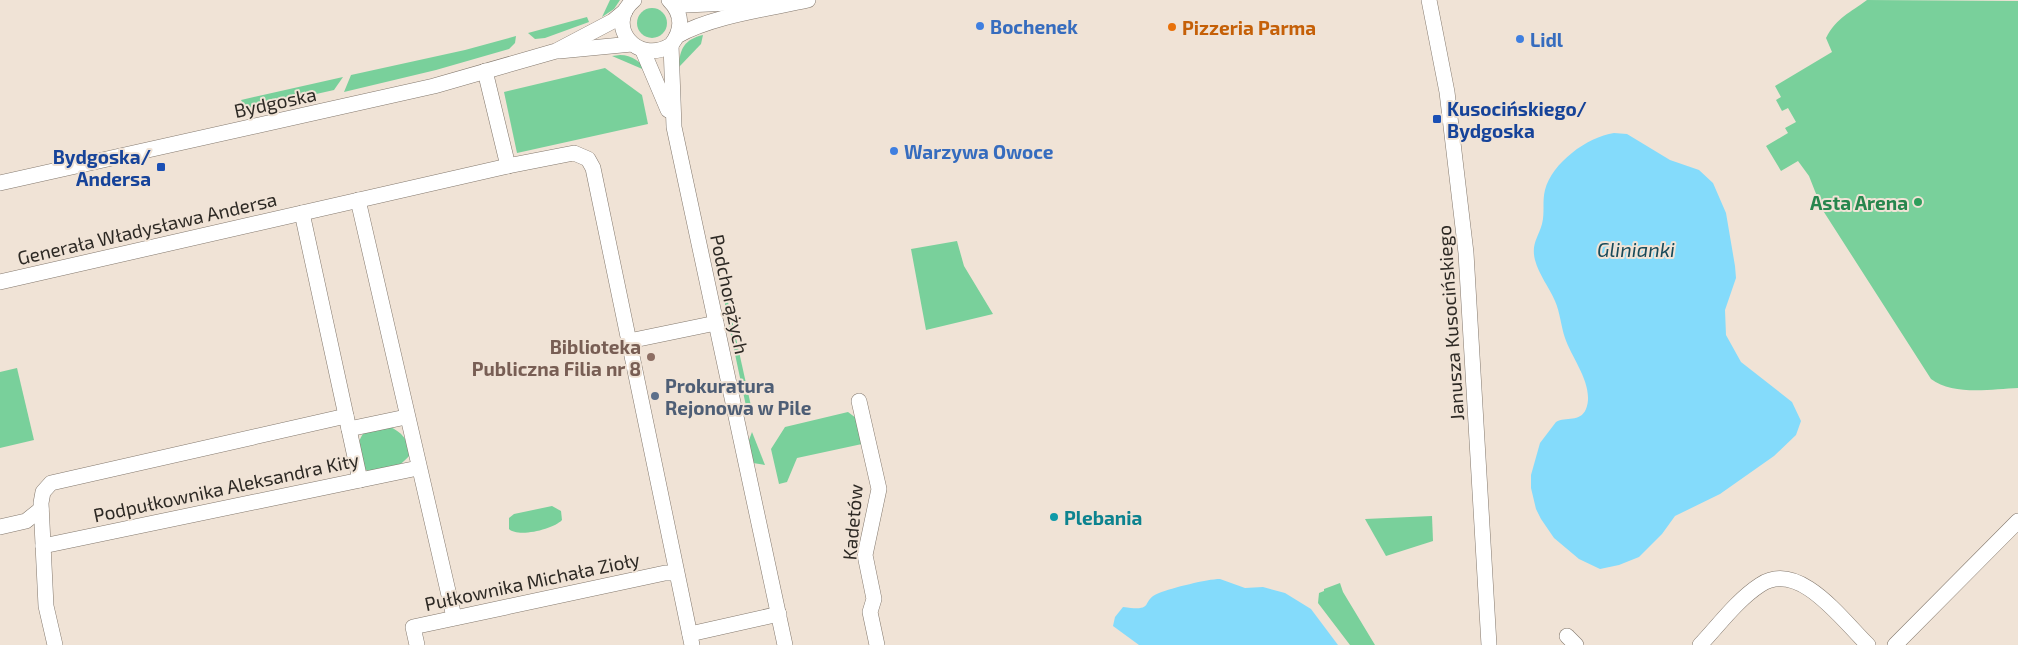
<svg xmlns="http://www.w3.org/2000/svg" width="2018" height="645" viewBox="0 0 2018 645" font-family="'Exo 2',sans-serif">
  <rect width="100%" height="100%" fill="#f0e3d6"/>
  <!-- green -->
  <g fill="#79d09b">
    <polygon points="610,0 620,0 614,9 602,17"/>
    <path d="M 1867,0 L 2018,1 L 2018,388 C 1992,389 1953,396 1931,379 L 1822,209 L 1809,176 L 1798,161 L 1781,171 L 1766,146 L 1788,133 L 1785,128 L 1796,122 L 1788,108 L 1782,111 L 1776,100 L 1781,97 L 1775,86 L 1832,52 L 1826,38 C 1837,17 1850,13 1867,0 Z"/>
    <circle cx="652" cy="23" r="15"/>
    <polygon points="587,17 589,22 545,38 535,39 528,33"/>
    <path d="M 703,35 L 701,44 L 679,67 C 679,49 685,39 703,35 Z"/>
    <polygon points="516,36 515,43 509,49 436,70 344,92 351,75 465,50"/>
    <path d="M 620,55 C 632,55 641,62 647,71 L 612,56 Z"/>
    <polygon points="605,68 642,95 648,124 517,153 504,92"/>
    <polygon points="343,77 334,90 250,109 246,109 241,100"/>
    <polygon points="957,241 964,266 993,314 926,330 911,249"/>
    <polygon points="725,295 728,302 753,415 746,406 725,307"/>
    <polygon points="17,368 34,440 0,448 0,372"/>
    <polygon points="848,412 856,418 862,444 797,458 787,482 779,484 771,449 785,427"/>
    <path d="M 388,426 C 402,432 409,440 410,455 C 402,464 398,466 387,470 C 383,471 379,473 375,473 C 357,473 353,442 365,432 C 370,428 381,428 388,426 Z"/>
    <polygon points="752,432 765,465 753,463 749,440"/>
    <path d="M 552,506 L 561,511 L 562,520 C 554,529 518,538 509,529 L 509,518 L 514,514 Z"/>
    <polygon points="1432,516 1433,541 1386,556 1365,519"/>
    <polygon points="1340,583 1343,592 1375,645 1350,645 1318,603 1319,593 1324,591 1324,589"/>
  </g>
  <!-- water -->
  <g fill="#84dbfb">
    <path d="M 1614,133 L 1627,134 L 1670,160 L 1699,170 L 1713,183 L 1726,213 L 1735,266 L 1736,278 L 1725,310 L 1726,335 L 1741,362 L 1792,402 L 1801,421 L 1796,435 L 1774,456 L 1720,494 L 1675,516 L 1662,534 L 1639,557 L 1619,565 L 1600,569 L 1579,559 L 1554,538 L 1541,519 L 1536,509 L 1531,488 L 1531,475 L 1540,443 L 1556,422 C 1566,416 1580,423 1586,409 C 1595,386 1572,359 1565,338 C 1561,326 1560,312 1555,301 C 1549,287 1539,275 1535,260 C 1531,244 1538,238 1542,224 C 1545,213 1542,201 1545,190 C 1552,163 1587,137 1614,133 Z"/>
    <path d="M 1220,579 L 1245,588 L 1263,587 L 1285,593 L 1311,609 L 1338,645 L 1139,645 L 1113,626 L 1115,617 L 1123,607 C 1157,612 1139,601 1159,593 C 1172,588 1207,579 1220,579 Z"/>
  </g>
  <g fill="none" stroke-linecap="round" stroke-linejoin="round">
    <!-- minor casing -->
    <g stroke="#83786d" stroke-width="16">
      <g id="minor">
        <path d="M 634,0 C 604,25 637,66 671,45 C 683,30 683,14 669,0"/>
        <polyline points="670,0 686,5 775,1"/>
        <polyline points="1429,0 1447,92 1466,253 1489,645"/>
        <path d="M 677,36 C 712,16 768,9 808,0"/>
        <polyline points="671,45 674,127 785,645"/>
        <polyline points="559,51 632,44"/>
        <polyline points="643,51 668,110"/>
        <polyline points="485,71 508,166 574,153 588,159 593,168 692,645"/>
        <polyline points="0,183 434,86 556,51 613,21 625,11"/>
        <polyline points="358,200 454,617"/>
        <polyline points="302,213 360,480"/>
        <polyline points="0,282 508,166"/>
        <polyline points="629,341 716,323"/>
        <polyline points="859,401 879,489 865,555 874,599 870,612 877,645"/>
        <polyline points="349,429 406,417"/>
        <polyline points="0,527 26,521 41,509"/>
        <polyline points="43,546 418,468"/>
        <polyline points="690,634 779,614"/>
        <polyline points="1567,636 1576,645"/>
        <polyline points="55,645 46,606 41,503 43,492 51,483 346,416"/>
        <polyline points="417,645 413,627 665,573 676,573"/>
        <path d="M 1700,645 C 1718,626 1737,600 1760,585 C 1799,559 1842,620 1868,645"/>
        <polyline points="1895,645 2018,521"/>
      </g>
    </g>
    <!-- minor -->
    <use href="#minor" stroke="#fff" stroke-width="15"/>
  </g>
  <!-- markers -->
  <g fill="#3f7fe0" stroke="#f0e3d6" stroke-width="2">
    <circle cx="980" cy="26" r="5"/>
    <circle cx="1520" cy="39" r="5"/>
    <circle cx="894" cy="151" r="5"/>
  </g>
  <circle fill="#e8710a" stroke="#f0e3d6" stroke-width="2" cx="1172" cy="27" r="5"/>
  <g fill="#1a4fb4" stroke="#f0e3d6" stroke-width="2">
    <rect x="1432" y="114" width="10" height="10" rx="2.5"/>
    <rect x="156" y="162" width="10" height="10" rx="2.5"/>
  </g>
  <circle fill="#2e9e5b" stroke="#f0e3d6" stroke-width="2" cx="1918" cy="202" r="5"/>
  <circle fill="#8d6e63" stroke="#f0e3d6" stroke-width="2" cx="651" cy="357" r="5"/>
  <circle fill="#5c6f8a" stroke="#f0e3d6" stroke-width="2" cx="655" cy="396" r="5"/>
  <circle fill="#0f9aa8" stroke="#f0e3d6" stroke-width="2" cx="1054" cy="517" r="5"/>
  <g text-anchor="middle" dominant-baseline="central" stroke-width="4" stroke-linejoin="round" paint-order="stroke">
    <!-- shop labels -->
    <g font-size="19" font-weight="bold" fill="#366cbe" stroke="#f0e3d6" text-anchor="start">
      <text x="990" y="26">Bochenek</text>
      <text x="1530" y="39">Lidl</text>
      <text x="904" y="151">Warzywa Owoce</text>
    </g>
    <!-- food labels -->
    <g font-size="19" font-weight="bold" fill="#c56008" stroke="#f0e3d6" text-anchor="start">
      <text x="1182" y="27">Pizzeria Parma</text>
    </g>
    <!-- street labels -->
    <g font-size="19" fill="#2d2924" stroke="#f0e3d6">
      <text transform="translate(275 102) rotate(-12)">Bydgoska</text>
      <text transform="translate(147 228) rotate(-13)">Generała Władysława Andersa</text>
      <text transform="translate(730 294) rotate(78)">Podchorążych</text>
      <text transform="translate(1450 323) rotate(-94)">Janusza Kusocińskiego</text>
      <text transform="translate(226 487) rotate(-12)">Podpułkownika Aleksandra Kity</text>
      <text transform="translate(852 522) rotate(-85)">Kadetów</text>
      <text transform="translate(532 581) rotate(-12)">Pułkownika Michała Zioły</text>
    </g>
    <!-- transit labels -->
    <g font-size="19" font-weight="bold" fill="#164399" stroke="#f0e3d6" text-anchor="start">
      <text x="1447" y="108">Kusocińskiego/<tspan x="1447" dy="22">Bydgoska</tspan></text>
      <text x="151" y="156" text-anchor="end">Bydgoska/<tspan x="151" dy="22">Andersa</tspan></text>
    </g>
    <!-- leisure labels -->
    <g font-size="19" font-weight="bold" fill="#27864d" stroke="#f0e3d6" text-anchor="end">
      <text x="1908" y="202">Asta Arena</text>
    </g>
    <!-- education labels -->
    <g font-size="19" font-weight="bold" fill="#785e54" stroke="#f0e3d6" text-anchor="end">
      <text x="641" y="346">Biblioteka<tspan x="641" dy="22">Publiczna Filia nr 8</tspan></text>
    </g>
    <!-- service labels -->
    <g font-size="19" font-weight="bold" fill="#4e5e75" stroke="#f0e3d6" text-anchor="start">
      <text x="665" y="385">Prokuratura<tspan x="665" dy="22">Rejonowa w Pile</tspan></text>
    </g>
    <!-- culture labels -->
    <g font-size="19" font-weight="bold" fill="#0d838f" stroke="#f0e3d6" text-anchor="start">
      <text x="1064" y="517">Plebania</text>
    </g>
    <!-- water labels -->
    <g font-size="20" font-style="italic" fill="#174a5a" stroke="#f0e3d6">
      <text x="1636" y="249">Glinianki</text>
    </g>
  </g>
</svg>
